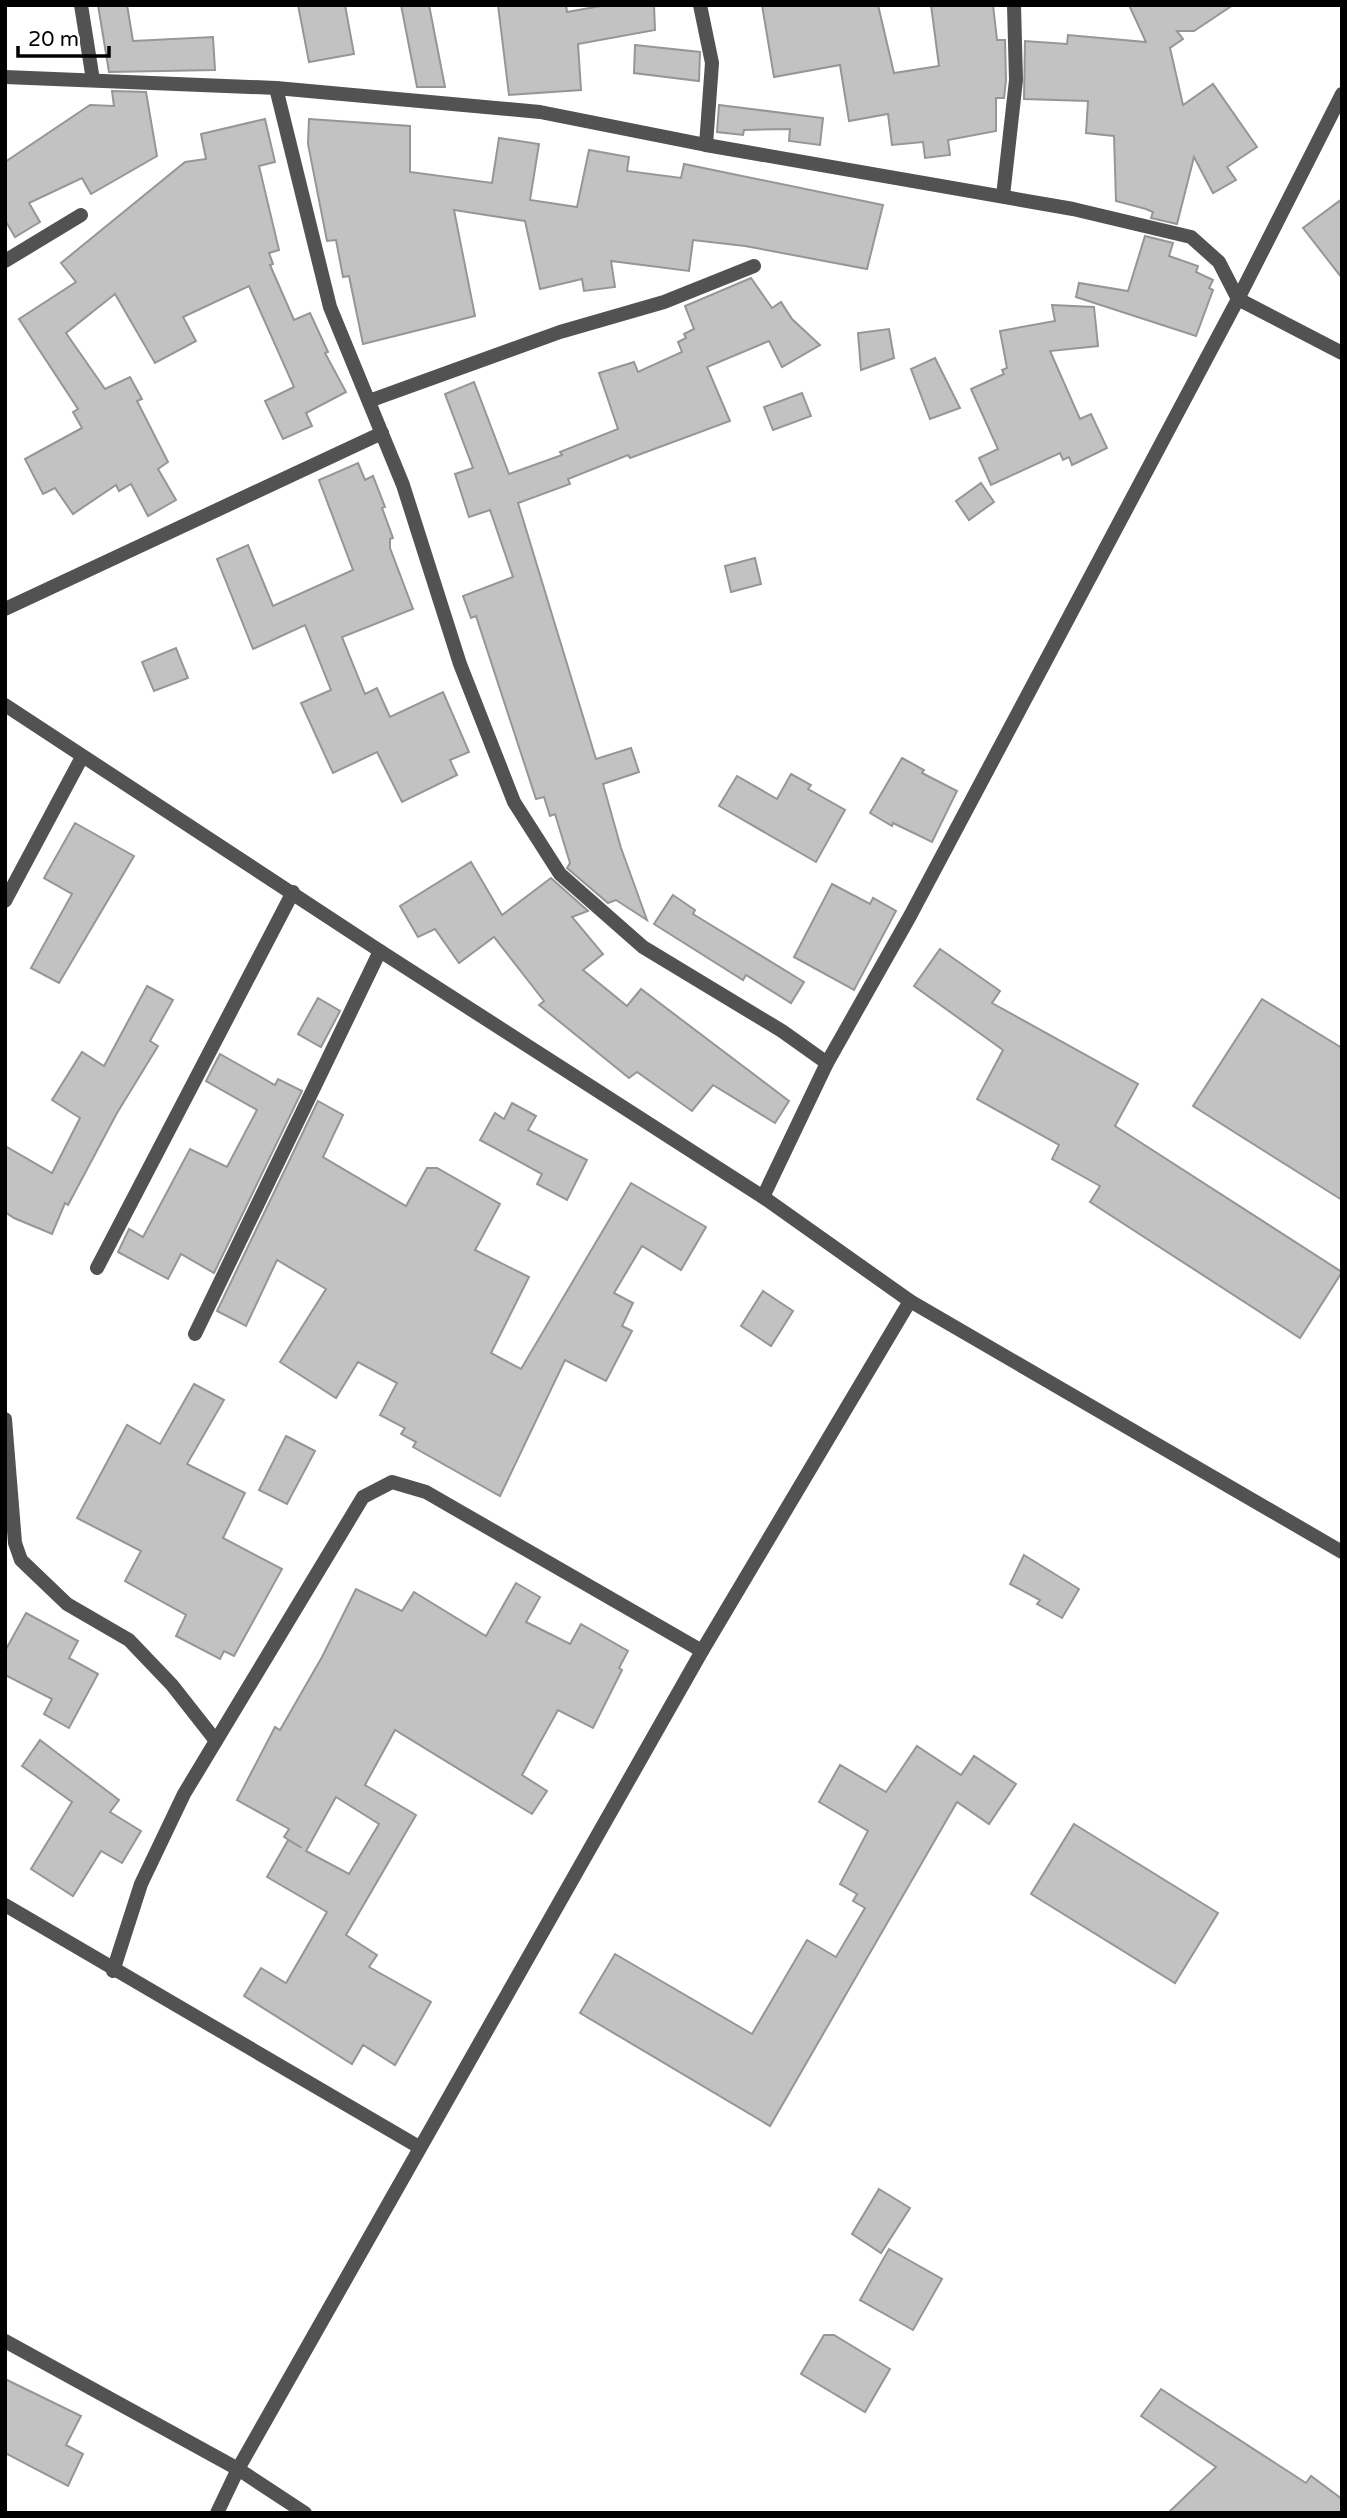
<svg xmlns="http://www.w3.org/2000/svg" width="1347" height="2518" viewBox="0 0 1347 2518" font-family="'Varela Round',sans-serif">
  <rect width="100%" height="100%" fill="#fff"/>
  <!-- building -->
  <g fill="#c2c2c2" stroke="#969696" stroke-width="2" fill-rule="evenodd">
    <polygon points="98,5 127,5 133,41 213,37 215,70 109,72"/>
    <polygon points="298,5 345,5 354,54 309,62"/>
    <polygon points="401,5 429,5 445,87 417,87"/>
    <polygon points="498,5 566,5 567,12 606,5 654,5 655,30 578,44 581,90 509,95"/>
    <polygon points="762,5 878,5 894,73 939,66 931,5 993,5 997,40 1005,40 1006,80 1004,98 996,98 996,131 948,140 950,155 925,158 923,142 892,145 888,114 849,121 840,65 774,77"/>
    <polygon points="1129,5 1233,5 1194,31 1177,31 1183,39 1170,48 1183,105 1213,84 1257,147 1227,167 1236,180 1213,193 1194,157 1177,224 1151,218 1153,212 1146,209 1116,201 1114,136 1086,133 1088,101 1024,99 1025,41 1067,44 1068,35 1146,42"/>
    <polygon points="635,45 700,52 699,81 634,73"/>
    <polygon points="112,91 146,92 157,156 91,194 82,178 29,203 40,222 15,237 5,220 5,162 90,105 114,106"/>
    <polygon points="719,105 823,118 820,145 789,141 790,129 744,130 743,135 717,132"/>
    <polygon points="265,119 275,162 259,166 279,250 269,253 273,264 270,265 294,320 310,313 328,352 325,353 346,392 306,413 312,426 283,439 265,401 294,387 249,286 183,317 196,341 155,363 115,294 66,333 105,389 130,377 142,399 137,401 168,462 158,469 176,500 148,516 131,484 119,491 116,485 73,514 55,488 43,494 25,459 82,428 73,412 78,409 19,319 76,282 61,263 185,162 206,159 201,134"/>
    <polygon points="309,119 410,126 410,172 492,183 499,138 539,144 530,200 577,207 589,150 629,157 627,171 681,178 684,164 883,205 867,269 745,246 693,240 689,271 611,261 615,287 584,291 582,279 540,289 525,221 454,210 475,316 363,344 349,276 343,277 336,240 327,241 308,144"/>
    <polygon points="1342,199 1342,278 1303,228"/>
    <polygon points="1145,236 1173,243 1169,256 1198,266 1196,272 1213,280 1209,288 1213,290 1196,336 1076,297 1079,283 1128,291"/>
    <polygon points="751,278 772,308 781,302 792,319 820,345 782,367 769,341 707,367 730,421 630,458 628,455 568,479 570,484 518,503 596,759 631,748 639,772 603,784 621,848 647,920 616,900 608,903 567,868 570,863 555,814 550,816 544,797 536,799 476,616 471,618 463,596 513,577 490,510 469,517 455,474 473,468 445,394 474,382 509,474 562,455 560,452 618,429 599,373 634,362 638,372 682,352 678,342 686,338 684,334 694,329 685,306"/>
    <polygon points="1052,305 1094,307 1098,346 1050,351 1080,419 1091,414 1107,448 1072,465 1069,457 1063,460 1060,453 991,485 979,458 998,449 971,389 1004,374 1002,370 1007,368 1000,331 1055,321"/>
    <polygon points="889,329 894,358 861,370 858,333"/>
    <polygon points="935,358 960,408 930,419 911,369"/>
    <polygon points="802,393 811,416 773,430 764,407"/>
    <polygon points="358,463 365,480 373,476 385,507 382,508 393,538 390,539 390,548 413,609 342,637 365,694 377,688 390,717 443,692 469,752 450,760 457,775 402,802 377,752 333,773 301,703 331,690 305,625 253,649 217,559 248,545 273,606 353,570 319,480"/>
    <polygon points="981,483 994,502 969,520 956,501"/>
    <polygon points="755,558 761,584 731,592 725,566"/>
    <polygon points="176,648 188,678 154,691 142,662"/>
    <polygon points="902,758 924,770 922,773 957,791 932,842 893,823 892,826 870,813"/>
    <polygon points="791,774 811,785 808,789 845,810 816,862 719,806 737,776 777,799"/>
    <polygon points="75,823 134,856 59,983 31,968 72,894 44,878"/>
    <polygon points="471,862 502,915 551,878 588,911 572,917 603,954 583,970 627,1006 641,989 789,1101 775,1123 713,1085 692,1111 637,1072 629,1078 539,1005 544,1001 494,937 459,963 435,929 418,937 400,906"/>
    <polygon points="832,884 870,904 873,898 896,911 854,990 794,957"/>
    <polygon points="673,895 695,910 693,914 804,982 791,1003 746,975 743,980 654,924"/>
    <polygon points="940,949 1000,991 992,1003 1138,1084 1115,1126 1342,1272 1300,1338 1090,1202 1100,1186 1052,1159 1059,1145 977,1099 1003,1050 914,986"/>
    <polygon points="147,986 173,1000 150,1041 158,1046 117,1113 68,1205 65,1203 52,1234 14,1218 5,1212 5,1146 52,1173 80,1118 52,1100 82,1052 104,1066"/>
    <polygon points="318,998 340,1011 321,1047 298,1034"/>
    <polygon points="1262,999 1342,1048 1342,1200 1193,1106"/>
    <polygon points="220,1054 275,1085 278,1079 302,1091 214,1273 181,1254 168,1279 118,1252 129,1229 143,1237 190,1149 227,1167 257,1110 206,1081"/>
    <polygon points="318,1101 343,1115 323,1157 406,1206 427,1168 437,1168 500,1204 475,1250 529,1277 491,1353 521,1369 631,1183 706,1227 681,1270 642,1246 614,1293 633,1303 622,1326 632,1331 606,1381 565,1360 500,1496 413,1447 416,1442 401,1434 405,1428 380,1415 397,1383 358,1362 336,1398 280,1362 326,1289 277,1260 246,1326 217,1311"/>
    <polygon points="512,1103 536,1116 528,1130 587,1160 567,1200 537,1184 542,1174 480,1140 495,1113 504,1119"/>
    <polygon points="763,1291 793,1311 771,1346 741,1326"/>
    <polygon points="194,1384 224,1400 187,1464 245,1493 223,1538 282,1569 234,1656 224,1651 220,1659 176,1636 186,1615 125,1581 141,1551 77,1518 127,1425 160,1444"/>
    <polygon points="286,1436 315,1451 287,1504 259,1490"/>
    <polygon points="1024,1555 1079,1589 1062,1618 1037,1604 1040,1600 1010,1584"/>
    <path d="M 516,1583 L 540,1597 L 526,1622 L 570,1644 L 581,1624 L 628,1651 L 619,1668 L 622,1670 L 593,1728 L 558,1710 L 522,1775 L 547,1791 L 532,1814 L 395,1730 L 365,1785 L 416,1815 L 346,1935 L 377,1955 L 369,1967 L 431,2002 L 395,2065 L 363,2045 L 352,2064 L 244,1996 L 261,1968 L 286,1983 L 327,1912 L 267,1877 L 288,1840 L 302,1848 L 284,1837 L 289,1829 L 237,1800 L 275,1727 L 280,1730 L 322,1657 L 356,1589 L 402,1611 L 414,1592 L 486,1636 ZM 336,1797 L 379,1824 L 349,1874 L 306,1851 Z"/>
    <polygon points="26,1613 78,1641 69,1658 98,1674 69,1728 44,1714 52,1699 5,1675 5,1651"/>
    <polygon points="40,1740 119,1800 110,1812 141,1831 122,1863 101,1851 73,1896 31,1869 72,1802 22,1766"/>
    <polygon points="917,1746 961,1775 974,1756 1016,1784 989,1824 957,1802 770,2126 580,2013 615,1954 752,2034 807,1940 836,1957 865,1908 853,1901 857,1894 840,1884 868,1831 819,1802 840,1765 886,1792"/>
    <polygon points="1074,1824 1218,1913 1175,1983 1031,1894"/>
    <polygon points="879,2189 910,2208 881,2253 852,2234"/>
    <polygon points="889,2249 942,2279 913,2330 860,2300"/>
    <polygon points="824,2335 834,2335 890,2369 865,2412 801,2374"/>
    <polygon points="5,2379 81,2416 66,2445 83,2454 68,2486 5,2453"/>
    <polygon points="1161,2389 1306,2483 1311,2476 1342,2499 1342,2513 1168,2513 1216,2467 1141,2416"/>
  </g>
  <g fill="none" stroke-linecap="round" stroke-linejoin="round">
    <!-- minor -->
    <g stroke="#525252" stroke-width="14">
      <polyline points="81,5 93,80"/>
      <polyline points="700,5 712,63 706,145"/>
      <polyline points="5,77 276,88 540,112 706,145 1073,209 1191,237 1219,262 1238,299 1342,353"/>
      <polyline points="276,88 330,307 403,485 460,664 514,802 560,874 643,947 782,1031 827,1063 763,1197"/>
      <polyline points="1003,196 1016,80 1014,5"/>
      <polyline points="5,261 81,215"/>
      <polyline points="369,401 560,332 664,302 754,266"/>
      <polyline points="5,609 382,433"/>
      <polyline points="5,705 380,951 763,1197 910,1301 1342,1552"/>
      <polyline points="5,901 82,757"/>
      <polyline points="827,1063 910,916 1238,299 1342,94"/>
      <polyline points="97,1268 293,892"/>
      <polyline points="195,1334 380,951"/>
      <polyline points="5,1419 15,1543 21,1560 67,1604 129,1640 172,1685 216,1741"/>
      <polyline points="5,1905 419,2147"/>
      <polyline points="113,1971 141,1884 184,1794 363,1497 392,1482 426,1492 702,1651"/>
      <polyline points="5,2341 238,2469 305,2513"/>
      <polyline points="217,2513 238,2469 702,1651 910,1301"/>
    </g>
  </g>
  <!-- border -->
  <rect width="1347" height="2518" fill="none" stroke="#000000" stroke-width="14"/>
  <!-- scale -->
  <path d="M18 46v10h91v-10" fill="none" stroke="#000000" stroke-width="3.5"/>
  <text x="28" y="46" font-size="21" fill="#000000" stroke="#ffffff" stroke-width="5" paint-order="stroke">20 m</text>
</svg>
